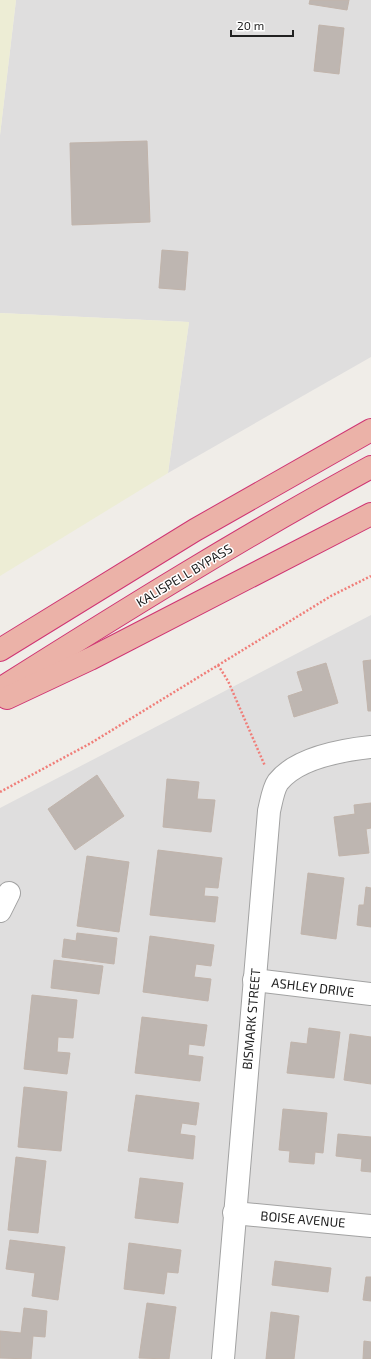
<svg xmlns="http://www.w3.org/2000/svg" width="371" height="1359" viewBox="0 0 371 1359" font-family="'Exo 2',sans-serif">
  <rect width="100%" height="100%" fill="#f0ede8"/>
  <!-- residential -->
  <g fill="#dfdede">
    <polygon points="16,0 371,0 371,357 168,473 189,322 0,313 0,135"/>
    <polygon points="371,615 371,1359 0,1359 0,808"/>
  </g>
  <!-- farmland -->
  <g fill="#ededd5">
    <polygon points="0,0 16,0 0,135"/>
    <polygon points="0,313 189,322 168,473 0,576"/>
  </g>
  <!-- building -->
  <g fill="#beb6b1" stroke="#c1b4ab">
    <polygon points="310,0 349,0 347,10 309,4"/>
    <polygon points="319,25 344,28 339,74 314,71"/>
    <polygon points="147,141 150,222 72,225 70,143"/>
    <polygon points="162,250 188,252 185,290 159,288"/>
    <polygon points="371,660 371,711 368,711 363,661"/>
    <polygon points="326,663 338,703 294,717 288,696 303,691 297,672"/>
    <polygon points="97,775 124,816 75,850 48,809"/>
    <polygon points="167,779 199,782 197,799 215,800 211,832 163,827"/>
    <polygon points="371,803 371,828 366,829 369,853 339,856 334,817 355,814 354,805"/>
    <polygon points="158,850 222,858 218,888 205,887 204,896 218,897 215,922 150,915"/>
    <polygon points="87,856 129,862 119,932 77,926"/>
    <polygon points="308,873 344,878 336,939 301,934"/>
    <polygon points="366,887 371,888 371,927 357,925 359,905 364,905"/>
    <polygon points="77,933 117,938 114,964 62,957 64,939 76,941"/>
    <polygon points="150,936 214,945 211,966 196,964 194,977 211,979 208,1001 143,992"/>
    <polygon points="54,960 103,966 99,994 51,988"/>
    <polygon points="32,995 77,1000 73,1038 58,1037 57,1052 70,1053 67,1074 24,1069"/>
    <polygon points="142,1017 207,1025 204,1046 189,1044 188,1055 203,1057 200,1081 135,1073"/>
    <polygon points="309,1028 340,1032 334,1078 287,1073 291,1042 307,1044"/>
    <polygon points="350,1034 371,1037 371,1084 344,1080"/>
    <polygon points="24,1087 67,1092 61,1151 18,1147"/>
    <polygon points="136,1095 199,1103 196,1125 182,1123 180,1134 195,1136 193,1159 128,1151"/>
    <polygon points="283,1109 327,1113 323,1153 315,1152 314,1164 289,1162 290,1151 279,1150"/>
    <polygon points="338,1134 371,1137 371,1172 361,1171 362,1159 336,1156"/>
    <polygon points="16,1157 46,1161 38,1233 8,1230"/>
    <polygon points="140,1178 183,1183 178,1223 135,1218"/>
    <polygon points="10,1240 65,1247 58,1300 32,1296 35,1273 6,1269"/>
    <polygon points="129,1243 181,1250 178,1273 167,1272 164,1294 124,1289"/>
    <polygon points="275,1261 331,1268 328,1292 272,1285"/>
    <polygon points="366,1277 371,1277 371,1301 363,1300"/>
    <polygon points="147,1303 176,1307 169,1359 139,1358"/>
    <polygon points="24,1308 47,1311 45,1337 33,1336 31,1359 0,1358 0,1331 21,1333"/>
    <polygon points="271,1312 299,1316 294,1359 266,1359"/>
    <polygon points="364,1341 371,1342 371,1359 363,1359"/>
  </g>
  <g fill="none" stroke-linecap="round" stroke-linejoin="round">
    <!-- minor casing -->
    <g stroke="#a2a2a2" stroke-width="24">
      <g id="minor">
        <polyline points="0,911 9,893"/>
        <polyline points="254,980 371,994"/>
        <polyline points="234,1213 371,1226"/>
        <path d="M 223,1359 L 269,811 C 271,803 273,789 278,782 C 297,758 343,750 371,747"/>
      </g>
    </g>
    <!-- trunk casing -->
    <g stroke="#cf3573" stroke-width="24">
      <g id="trunk">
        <polyline points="0,650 195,530 371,430"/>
        <path d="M 0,689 C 122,612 244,536 371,467"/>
        <polyline points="7,698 90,659 371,514"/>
      </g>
    </g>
    <!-- path -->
    <g stroke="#f07e79" stroke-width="2.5" stroke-dasharray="2 2" stroke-linecap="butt">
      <polyline points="218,665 228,681 265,766"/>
      <polyline points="0,792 91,743 331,596 371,576"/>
    </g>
    <!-- minor -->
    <use href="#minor" stroke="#fff" stroke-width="22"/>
    <!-- trunk -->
    <use href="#trunk" stroke="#ebb2a8" stroke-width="22"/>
  </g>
  <g text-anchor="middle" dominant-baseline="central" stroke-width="3" stroke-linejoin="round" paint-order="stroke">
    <!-- street labels -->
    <g font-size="13" fill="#212121" stroke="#fff">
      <text transform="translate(184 575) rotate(-31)">KALISPELL BYPASS</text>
      <text transform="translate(313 987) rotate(7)">ASHLEY DRIVE</text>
      <text transform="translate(251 1019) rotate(-85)">BISMARK STREET</text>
      <text transform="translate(303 1219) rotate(5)">BOISE AVENUE</text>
    </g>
  </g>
  <!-- scale -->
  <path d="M231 30v6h62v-6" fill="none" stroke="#212121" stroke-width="2"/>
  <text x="237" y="30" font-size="12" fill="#212121" stroke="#ffffff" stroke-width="3" paint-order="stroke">20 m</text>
</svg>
